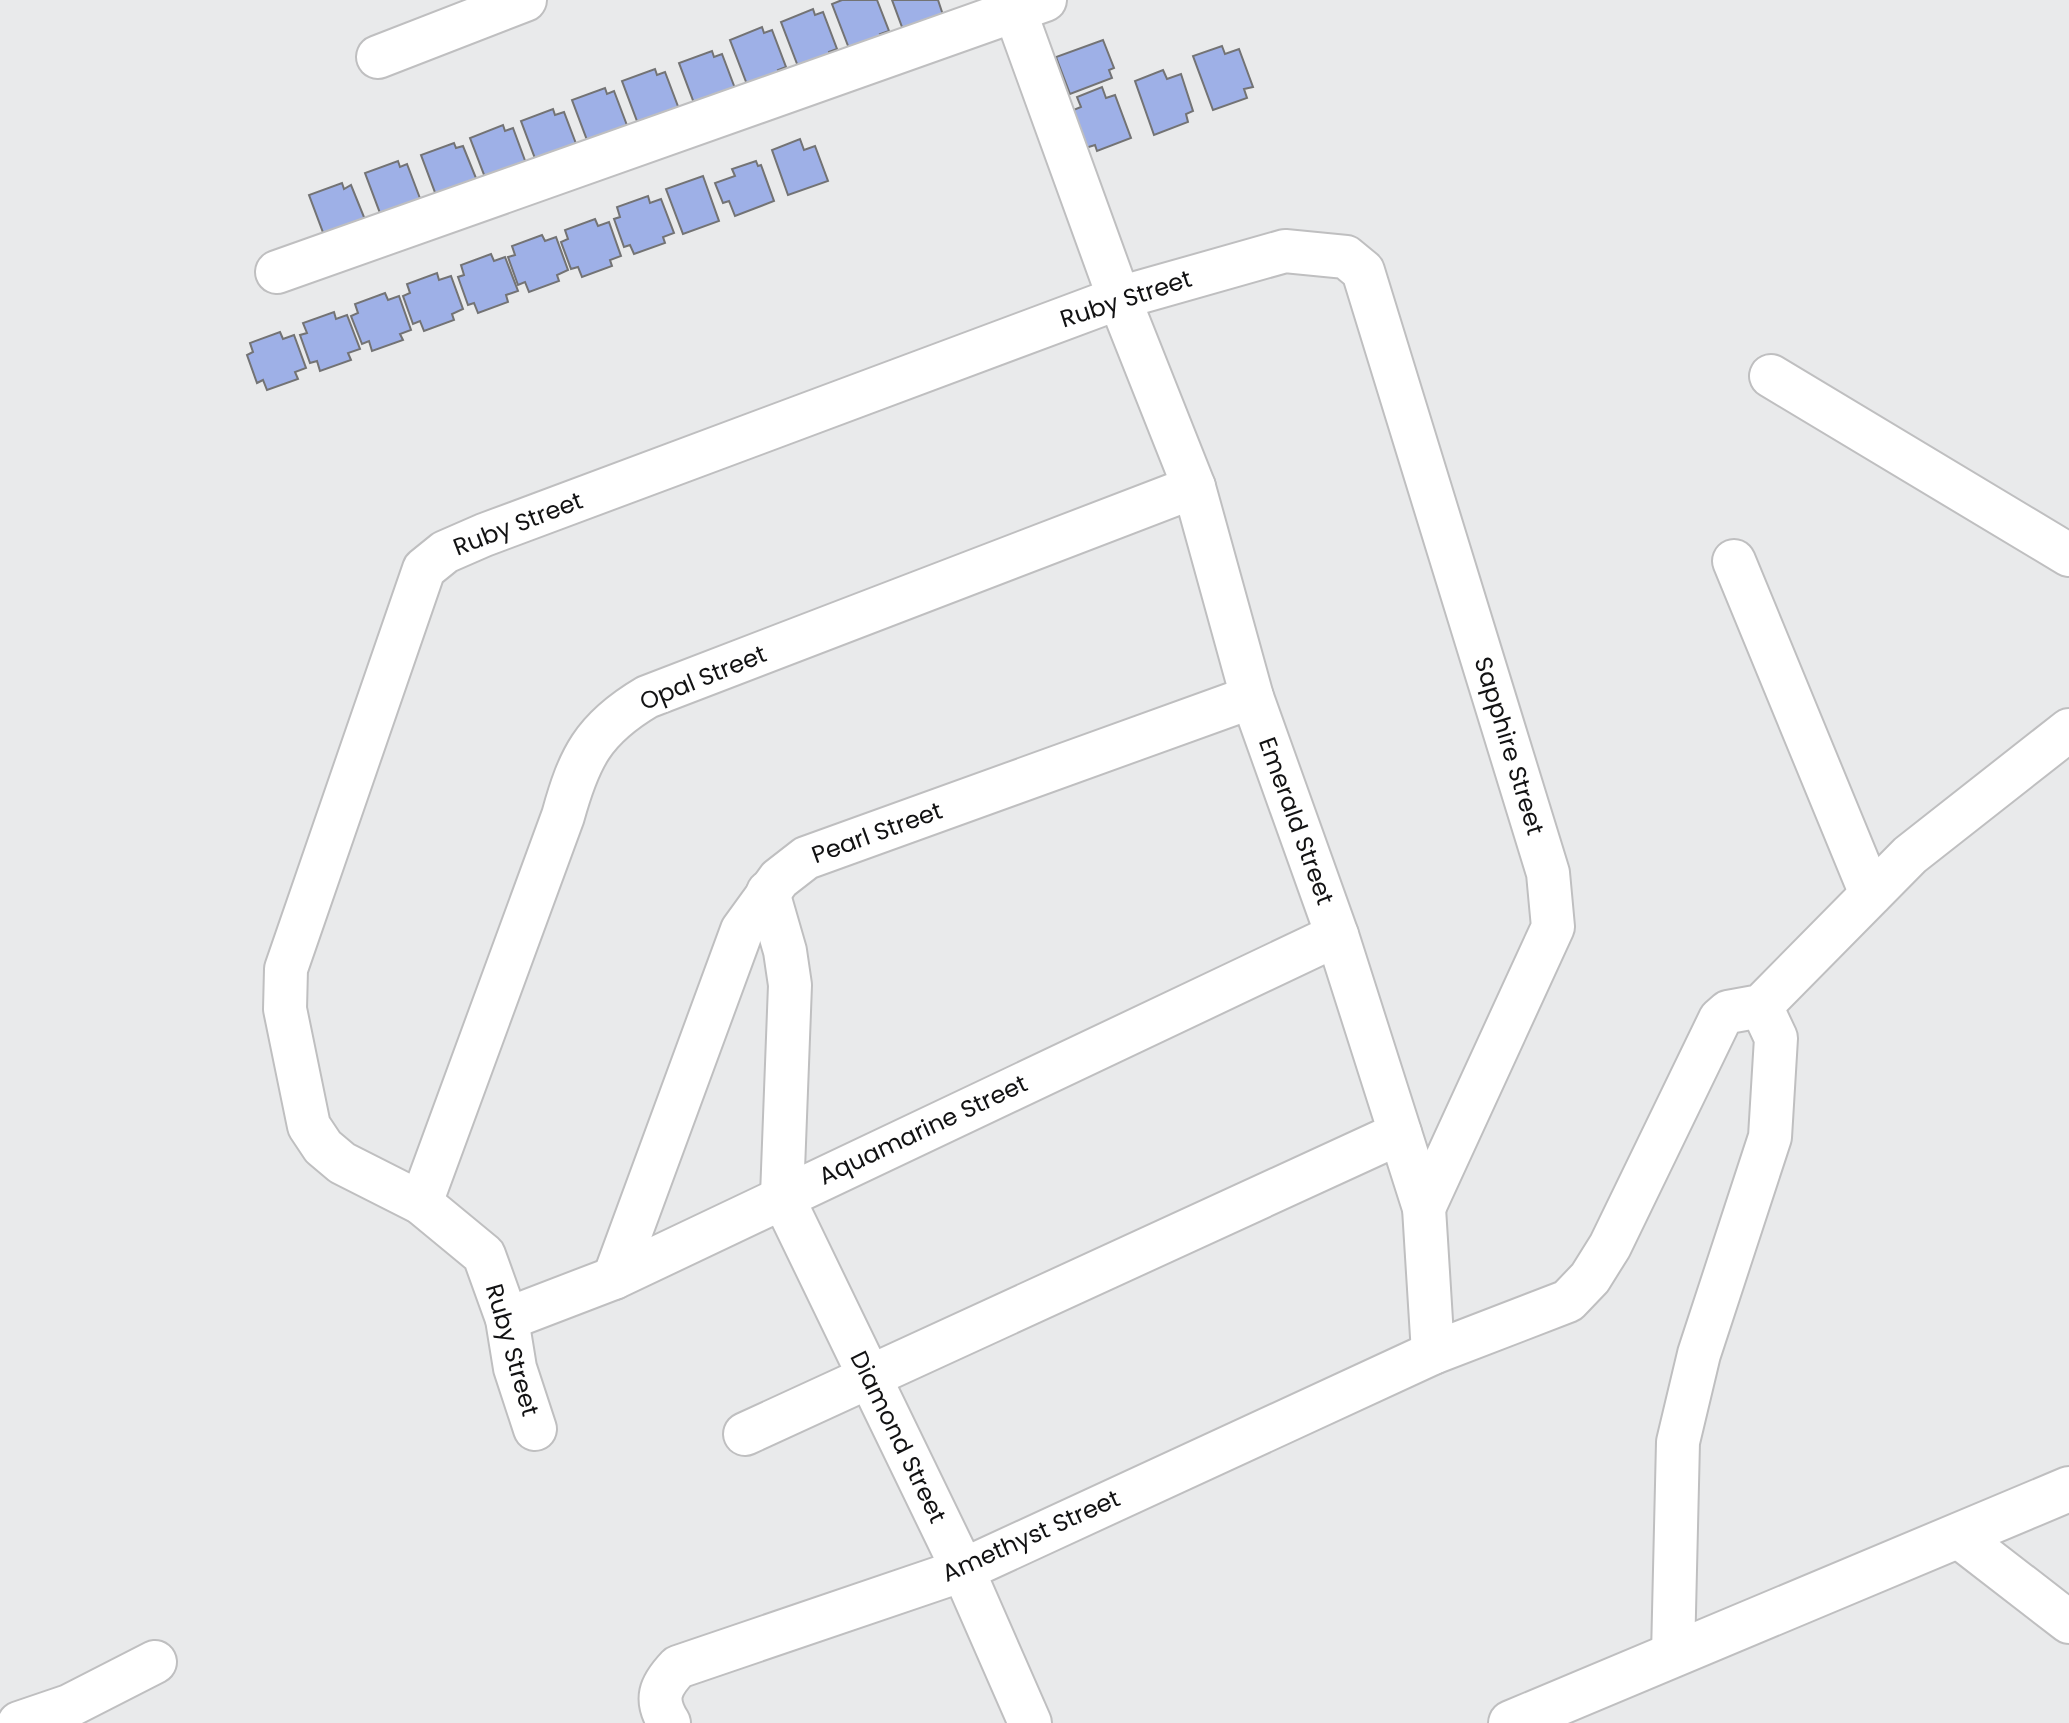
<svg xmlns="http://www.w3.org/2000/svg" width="2069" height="1723" viewBox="0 0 2069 1723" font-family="Poppins,sans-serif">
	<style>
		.building { fill: #9eb0e7; stroke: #737374; stroke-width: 2 }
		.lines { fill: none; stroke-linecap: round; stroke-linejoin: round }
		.minor-casing { stroke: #bfbfc0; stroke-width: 46 }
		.secondary-casing { stroke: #bfbfc0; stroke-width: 48 }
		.minor { stroke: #fff; stroke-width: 42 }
		.secondary { stroke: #fff; stroke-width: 44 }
		.labels { text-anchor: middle; stroke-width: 7; stroke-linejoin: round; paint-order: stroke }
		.street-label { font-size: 24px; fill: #121213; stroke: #fff }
	</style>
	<rect width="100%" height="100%" fill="#e9eaeb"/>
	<g class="building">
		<path d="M842 0H877L889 31 880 34 882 39 850 51 832 4Z"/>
		<path d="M892 0H938L943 15 905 35Z"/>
		<path d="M813 9 815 15 823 12 837 49 829 52 830 57 799 69 781 22Z"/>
		<path d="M762 27 764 33 772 30 786 67 778 70 780 75 748 87 730 40Z"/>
		<path d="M1103 40 1114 68 1109 70 1112 78 1070 94 1056 57Z"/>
		<path d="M1222 46 1225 54 1239 49 1253 87 1244 89 1247 98 1213 110 1193 56Z"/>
		<path d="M712 51 714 57 722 54 736 91 697 111 679 63Z"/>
		<path d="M655 69 657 75 665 72 679 109 640 129 622 81Z"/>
		<path d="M1163 70 1167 79 1181 74 1193 111 1186 114 1188 122 1154 135 1135 81Z"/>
		<path d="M1102 87 1106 98 1115 95 1131 138 1097 151 1095 145 1079 150 1066 113 1081 107 1077 97Z"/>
		<path d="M605 88 607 94 614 91 628 128 590 148 572 100Z"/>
		<path d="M553 109 555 115 564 112 578 149 539 169 521 121Z"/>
		<path d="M503 125 505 131 513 128 527 166 488 185 470 138Z"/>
		<path d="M800 139 804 150 815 146 828 181 788 195 772 150Z"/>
		<path d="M454 143 456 148 463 146 478 183 439 203 421 155Z"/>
		<path d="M398 161 400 167 407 164 421 201 383 221 365 173Z"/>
		<path d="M756 161 758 166 761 165 774 201 735 216 729 201 723 203 715 183 735 176 732 169Z"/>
		<path d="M703 176 719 221 683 234 666 189Z"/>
		<path d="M342 183 344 189 351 185 366 222 327 243 309 195Z"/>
		<path d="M648 196 650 203 661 199 674 233 663 237 665 243 634 254 630 245 624 247 614 219 620 217 617 207Z"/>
		<path d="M595 219 598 226 609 222 621 256 610 260 612 266 582 277 578 267 571 269 561 242 568 239 565 230Z"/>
		<path d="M542 235 545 241 556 237 568 270 557 275 559 281 529 292 525 282 518 285 508 257 515 255 512 246Z"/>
		<path d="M491 254 494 261 505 257 518 291 506 295 508 302 478 313 474 303 468 305 458 277 464 275 461 265Z"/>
		<path d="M437 273 439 280 451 276 463 309 452 314 454 320 424 331 420 321 413 324 403 296 410 293 407 284Z"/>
		<path d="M385 293 388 300 399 296 411 330 400 334 403 340 372 351 369 341 362 344 351 316 358 313 355 304Z"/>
		<path d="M334 312 336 319 347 315 360 349 348 353 351 360 320 371 317 361 310 363 300 335 307 333 303 323Z"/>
		<path d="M280 332 283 339 294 335 306 368 295 372 298 379 267 390 263 380 257 383 247 355 253 352 250 343Z"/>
	</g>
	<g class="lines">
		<g class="minor-casing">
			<g id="minor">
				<path d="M1011 0 1119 298 1194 487 1252 697 1337 935 1424 1208 1433 1353"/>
				<path d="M378 57 525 0"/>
				<path d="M277 272 1045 0"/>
				<path d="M1771 376 2069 555"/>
				<path d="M1734 561 1871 894"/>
				<path d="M768 892 785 951 790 985 782 1196 963 1570 1030 1723"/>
				<path d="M421 1203 563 816C579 758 593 729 647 697L1194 487"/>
				<path d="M614 1278 742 930 779 879 806 858 1252 697"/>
				<path d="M507 1319 614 1278 1337 935"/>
				<path d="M535 1429 515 1368 507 1319 484 1255 421 1203 342 1163 323 1147 309 1126 285 1009 286 969 424 569 445 552 484 535 1119 298 1285 251 1346 257 1363 271 1548 873 1553 927 1424 1208"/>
				<path d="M745 1434 1400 1133"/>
				<path d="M1959 1537 2069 1622"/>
				<path d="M1673 1655 1678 1442 1699 1354 1770 1137 1776 1038 1761 1006"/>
				<path d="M19 1723 69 1706 155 1662"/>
				<path d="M669 1723C654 1699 660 1686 678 1667L963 1570 1433 1353 1568 1301 1590 1278 1610 1246 1720 1019 1728 1012 1761 1006 1910 855 2069 730"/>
			</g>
		</g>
		<g class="secondary-casing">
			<path id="secondary" d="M1511 1723 2069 1489"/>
		</g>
		<use href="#minor" class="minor"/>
		<use href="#secondary" class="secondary"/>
	</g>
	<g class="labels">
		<g class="street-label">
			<text transform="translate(1126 299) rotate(-18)" y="8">Ruby Street</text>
			<text transform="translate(518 524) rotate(-21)" y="8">Ruby Street</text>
			<text transform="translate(703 678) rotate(-22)" y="8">Opal Street</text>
			<text transform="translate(1509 746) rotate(73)" y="8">Sapphire Street</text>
			<text transform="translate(1296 821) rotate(70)" y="8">Emerald Street</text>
			<text transform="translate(877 833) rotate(-20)" y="8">Pearl Street</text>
			<text transform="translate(923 1130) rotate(-25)" y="8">Aquamarine Street</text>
			<text transform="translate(512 1350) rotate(74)" y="8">Ruby Street</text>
			<text transform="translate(898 1437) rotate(64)" y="8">Diamond Street</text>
			<text transform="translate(1031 1536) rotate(-24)" y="8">Amethyst Street</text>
		</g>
	</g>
</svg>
